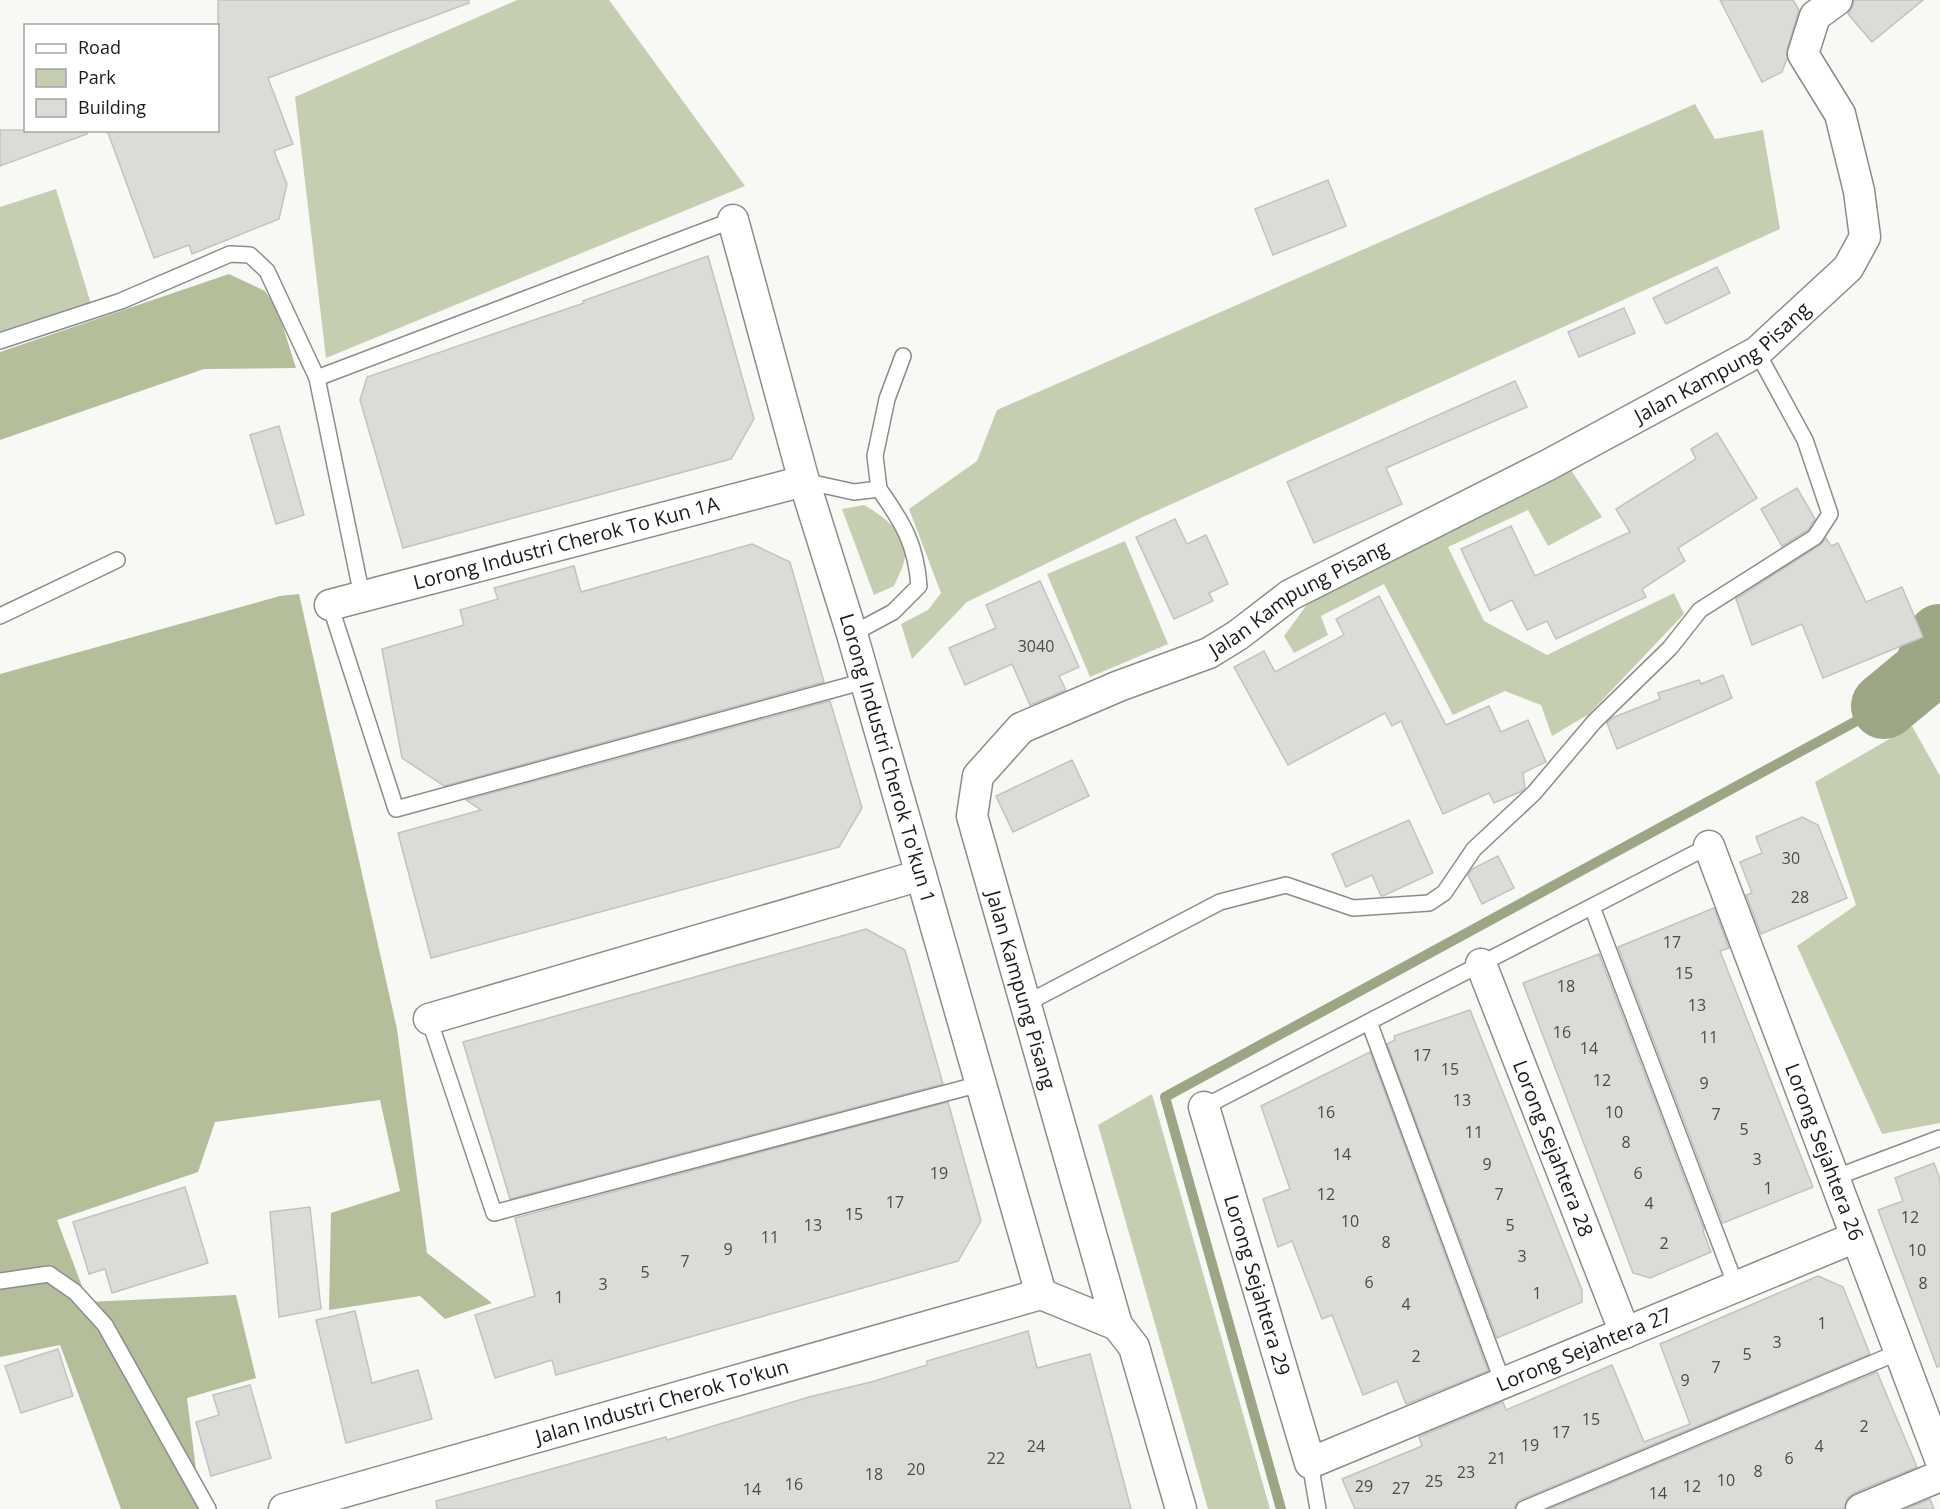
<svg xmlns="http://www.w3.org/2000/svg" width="1940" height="1509" viewBox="0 0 1940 1509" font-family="'Open Sans',sans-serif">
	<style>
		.green { fill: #c6ceb2 }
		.forest { fill: #b4be9b }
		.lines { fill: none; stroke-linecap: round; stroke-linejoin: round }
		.stream { stroke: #9ca684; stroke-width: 10 }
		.river { stroke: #9ca684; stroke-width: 66 }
		.building { fill: #dadcd8; stroke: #c2c3bf; stroke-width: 1.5 }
		.lane-casing { stroke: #8c8d8a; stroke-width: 18 }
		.street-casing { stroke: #8c8d8a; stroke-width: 33 }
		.lane { stroke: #fff; stroke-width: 15 }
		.street { stroke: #fff; stroke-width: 30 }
		.labels { text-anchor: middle; stroke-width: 4.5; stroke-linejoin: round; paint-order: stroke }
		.number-label { font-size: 16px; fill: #4b4b4a }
		.street-label { font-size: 20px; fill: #1b1b1a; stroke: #fff }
	</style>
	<rect width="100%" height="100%" fill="#f8f9f5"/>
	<g class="green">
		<path d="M517 0H609L745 186 326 358 295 97Z"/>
		<path d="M1695 104 1715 139 1763 130 1780 229 1143 517 967 602 912 659 901 624 928 610 941 593 909 509 977 461 997 410Z"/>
		<path d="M56 189 91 304 0 333V207Z"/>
		<path d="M1571 470 1602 517 1548 546 1528 510 1448 547 1484 621 1547 655 1674 593 1684 614 1589 714 1552 736 1541 705 1505 691 1453 715 1384 584 1321 616 1328 635 1294 653 1284 636 1311 599Z"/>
		<path d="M864 505C881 515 901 528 905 550 907 561 898 577 894 586L874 595 842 509Z"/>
		<path d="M1125 541 1168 644 1090 677 1047 574Z"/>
		<path d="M1912 726 1940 776V1123L1882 1134 1797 946 1856 905 1815 782Z"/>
		<path d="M1152 1094 1270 1509H1208L1098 1125Z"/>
	</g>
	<g class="forest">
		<path d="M229 274 265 291 278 311 296 368 204 369 0 440V352Z"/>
		<path d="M299 594 397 1029 427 1253 492 1303 445 1319 420 1296 329 1310 331 1213 400 1191 380 1100 215 1122 198 1172 57 1220 88 1302 236 1295 256 1378 187 1398 201 1509H121L60 1345 0 1357V674L280 596Z"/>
	</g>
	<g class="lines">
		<path class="stream" d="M1281 1509 1165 1097 1884 706"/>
		<path class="river" d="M1884 706 1925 672 1940 637"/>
	</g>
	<g class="building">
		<path d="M218 0H469V3L268 78 293 144 274 151 287 184 279 219 192 254 189 245 154 258 107 130H218Z"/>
		<path d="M1720 0H1793L1799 10 1787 49V58L1782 72 1762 82Z"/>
		<path d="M1854 0H1923L1872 42 1848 14 1852 8Z"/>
		<path d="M0 130H87V134L0 166Z"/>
		<path d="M1328 180 1346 226 1273 255 1255 209Z"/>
		<path d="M708 256 754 419 731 459 403 548 360 400 367 377 584 303 583 301Z"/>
		<path d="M1717 267 1730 293 1666 324 1653 298Z"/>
		<path d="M1624 308 1635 333 1579 357 1568 332Z"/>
		<path d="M1515 381 1527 407 1386 468 1402 504 1314 543 1287 482Z"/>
		<path d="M279 426 304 515 276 524 250 435Z"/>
		<path d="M1717 433 1757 498 1678 548 1685 561 1642 589 1646 597 1556 639 1547 621 1527 630 1512 600 1490 611 1461 549 1511 526 1535 576 1630 532 1616 509 1696 459 1691 449Z"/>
		<path d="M1797 488 1815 519 1808 530 1782 546 1761 509Z"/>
		<path d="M1175 519 1187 544 1206 535 1228 584 1209 593 1213 601 1174 619 1136 537Z"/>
		<path d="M1826 538 1831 546 1838 543 1866 602 1902 587 1923 637 1823 678 1802 624 1752 645 1736 599 1820 545Z"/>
		<path d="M752 544 790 562 824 682 444 786 402 758 382 649 464 625 460 610 498 599 494 588 574 566 581 592Z"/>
		<path d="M1040 581 1079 667 1059 676 1066 690 1030 705 1012 664 965 685 949 648 996 628 986 605Z"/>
		<path d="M1379 596 1446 725 1489 706 1501 732 1528 720 1546 762 1523 773 1525 788 1522 791 1494 803 1489 793 1443 814 1401 721 1392 726 1385 713 1288 765 1234 667 1264 651 1275 672 1344 635 1336 619Z"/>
		<path d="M1723 675 1732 698 1617 749 1607 723 1612 718 1660 699 1658 693 1699 680 1701 684Z"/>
		<path d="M830 701 862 808 839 847 431 958 398 833 481 810 466 800Z"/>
		<path d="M1072 760 1089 796 1013 832 996 796Z"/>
		<path d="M1802 817 1818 825 1847 898 1761 934 1746 895 1752 893 1740 862 1762 853 1756 837Z"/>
		<path d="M1409 820 1433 873 1383 896H1381L1372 875 1346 887 1332 854Z"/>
		<path d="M1498 856 1514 888 1482 904 1468 875 1472 869Z"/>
		<path d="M1714 908 1729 948 1720 951 1813 1187 1723 1223 1618 947Z"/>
		<path d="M866 929 905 950 943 1084 510 1199 463 1042Z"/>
		<path d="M1599 954 1704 1230 1703 1231 1711 1252 1650 1278 1633 1273 1523 983Z"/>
		<path d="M1470 1010 1582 1290V1302L1497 1338 1387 1044 1395 1040 1394 1036Z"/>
		<path d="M1370 1052 1488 1371 1406 1404 1397 1381 1363 1395 1332 1315 1322 1319 1292 1241 1278 1247 1263 1199 1290 1189 1261 1106Z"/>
		<path d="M948 1102 981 1221 958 1261 556 1375 552 1360 495 1378 475 1315 535 1296 515 1218Z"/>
		<path d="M1934 1163 1940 1179V1366L1937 1367 1878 1210 1903 1201 1895 1178Z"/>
		<path d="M185 1187 208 1263 112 1293 105 1269 89 1274 73 1222Z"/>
		<path d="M310 1207 321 1309 279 1317 270 1212Z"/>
		<path d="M1818 1276 1843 1287 1870 1354 1520 1500 1516 1504 1514 1509H1355L1342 1479 1422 1446 1419 1437 1503 1402 1506 1410 1612 1365 1644 1442 1690 1424 1660 1344Z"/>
		<path d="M355 1311 372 1383 418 1370 432 1419 346 1443 316 1320Z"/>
		<path d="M1028 1331 1037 1368 1090 1354 1131 1509H437L436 1501 666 1437 667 1440 809 1397 871 1382 927 1365V1361Z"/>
		<path d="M58 1349 73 1396 21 1413 5 1366Z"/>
		<path d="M1877 1372 1917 1467 1854 1493 1847 1499 1844 1509H1549Z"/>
		<path d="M250 1385 271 1458 211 1476 196 1422 219 1415 213 1395Z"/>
		<path d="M1930 1499 1934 1509H1906Z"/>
	</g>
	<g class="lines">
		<g class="lane-casing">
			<g id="lane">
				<path d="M0 341 121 301 230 254 250 255 267 271 317 378 362 596"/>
				<path d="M317 378 733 220"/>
				<path d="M804 481 854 492 879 489 875 456 887 399 903 356"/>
				<path d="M330 605 396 809 865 681"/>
				<path d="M0 616 117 560"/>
				<path d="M852 634 893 612 919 586C916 544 903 523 879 489"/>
				<path d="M1592 907 1736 1286"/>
				<path d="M1025 1004 1220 902 1286 885 1353 908 1429 903 1444 893 1474 849 1534 793 1594 722 1670 648 1700 610 1815 537 1830 514 1805 440 1757 352"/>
				<path d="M429 1019 494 1213 980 1084"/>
				<path d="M1369 1022 1503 1383"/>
				<path d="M1204 1107 1709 846"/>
				<path d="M1834 1178 1940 1138"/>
				<path d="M0 1281 49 1274 75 1292 105 1325 208 1509"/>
				<path d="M1310 1463 1318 1509"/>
				<path d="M1524 1509 1899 1352"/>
			</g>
		</g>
		<g class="street-casing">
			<g id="street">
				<path id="s1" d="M733 220 804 481 852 634 1041 1294"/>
				<path id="s2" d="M330 605 804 481"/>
				<path id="s3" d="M1709 846 1940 1459"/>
				<path id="s4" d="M1481 964 1625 1333"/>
				<path d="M429 1019 921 875"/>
				<path id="s5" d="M1204 1107 1310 1463 1856 1237"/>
				<path d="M1041 1294 1117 1325 1134 1347 1181 1509"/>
				<path id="s6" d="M1117 1325 972 816 978 776 1021 728 1119 686 1209 653 1238 635 1290 595 1548 465 1757 352 1848 268 1865 237 1859 191 1840 114 1803 54 1815 16 1837 0"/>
				<path id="s7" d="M284 1509 1041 1294"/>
				<path d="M1861 1509 1940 1476"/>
			</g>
		</g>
		<use href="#lane" class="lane"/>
		<use href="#street" class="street"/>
	</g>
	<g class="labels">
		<g class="number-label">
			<text x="1036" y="652">3040</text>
			<text x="1791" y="864">30</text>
			<text x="1800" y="903">28</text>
			<text x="1672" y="948">17</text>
			<text x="1684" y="979">15</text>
			<text x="1566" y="992">18</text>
			<text x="1697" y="1011">13</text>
			<text x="1562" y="1038">16</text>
			<text x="1709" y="1043">11</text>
			<text x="1589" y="1054">14</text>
			<text x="1422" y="1061">17</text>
			<text x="1450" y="1075">15</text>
			<text x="1602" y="1086">12</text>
			<text x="1704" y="1089">9</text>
			<text x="1462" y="1106">13</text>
			<text x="1326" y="1118">16</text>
			<text x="1614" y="1118">10</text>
			<text x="1716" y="1120">7</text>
			<text x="1744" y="1135">5</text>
			<text x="1474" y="1138">11</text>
			<text x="1626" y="1148">8</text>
			<text x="1342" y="1160">14</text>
			<text x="1757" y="1165">3</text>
			<text x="1487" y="1170">9</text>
			<text x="939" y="1179">19</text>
			<text x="1638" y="1179">6</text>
			<text x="1768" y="1194">1</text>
			<text x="1326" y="1200">12</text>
			<text x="1499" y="1200">7</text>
			<text x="895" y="1208">17</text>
			<text x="1649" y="1209">4</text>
			<text x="854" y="1220">15</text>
			<text x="1910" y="1223">12</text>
			<text x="1350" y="1227">10</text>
			<text x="813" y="1231">13</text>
			<text x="1510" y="1231">5</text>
			<text x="770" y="1243">11</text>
			<text x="1386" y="1248">8</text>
			<text x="1664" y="1249">2</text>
			<text x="728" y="1255">9</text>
			<text x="1917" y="1256">10</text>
			<text x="1522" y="1262">3</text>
			<text x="685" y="1267">7</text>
			<text x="645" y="1278">5</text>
			<text x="1369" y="1288">6</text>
			<text x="1923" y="1289">8</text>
			<text x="603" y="1290">3</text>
			<text x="1537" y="1299">1</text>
			<text x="559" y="1303">1</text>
			<text x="1406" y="1310">4</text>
			<text x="1822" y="1329">1</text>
			<text x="1777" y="1348">3</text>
			<text x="1747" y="1360">5</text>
			<text x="1416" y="1362">2</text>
			<text x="1716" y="1373">7</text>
			<text x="1685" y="1386">9</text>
			<text x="1591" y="1425">15</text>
			<text x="1864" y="1432">2</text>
			<text x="1561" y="1438">17</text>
			<text x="1530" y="1451">19</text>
			<text x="1036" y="1452">24</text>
			<text x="1819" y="1452">4</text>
			<text x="996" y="1464">22</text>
			<text x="1497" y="1464">21</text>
			<text x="1789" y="1464">6</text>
			<text x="916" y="1475">20</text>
			<text x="1758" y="1477">8</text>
			<text x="1466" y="1478">23</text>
			<text x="874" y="1480">18</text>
			<text x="1726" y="1486">10</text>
			<text x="1434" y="1487">25</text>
			<text x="794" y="1490">16</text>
			<text x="1364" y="1492">29</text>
			<text x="1692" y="1492">12</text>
			<text x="1401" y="1494">27</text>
			<text x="752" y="1495">14</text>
			<text x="1658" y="1499">14</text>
		</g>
		<g class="street-label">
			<text dy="7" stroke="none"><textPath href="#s6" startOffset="1428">Jalan Kampung Pisang</textPath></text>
			<text dy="7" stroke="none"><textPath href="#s2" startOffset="244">Lorong Industri Cherok To Kun 1A</textPath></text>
			<text dy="7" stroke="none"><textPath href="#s6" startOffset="942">Jalan Kampung Pisang</textPath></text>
			<text dy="7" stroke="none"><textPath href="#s1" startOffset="560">Lorong Industri Cherok To'kun 1</textPath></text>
			<text transform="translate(1021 990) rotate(74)" y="7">Jalan Kampung Pisang</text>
			<text dy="7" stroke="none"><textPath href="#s4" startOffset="198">Lorong Sejahtera 28</textPath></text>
			<text dy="7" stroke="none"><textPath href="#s3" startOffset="327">Lorong Sejahtera 26</textPath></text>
			<text dy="7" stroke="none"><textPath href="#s5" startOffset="186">Lorong Sejahtera 29</textPath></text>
			<text dy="7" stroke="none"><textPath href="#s5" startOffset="668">Lorong Sejahtera 27</textPath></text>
			<text dy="7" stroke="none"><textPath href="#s7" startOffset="393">Jalan Industri Cherok To'kun</textPath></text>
		</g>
	</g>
	<rect x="24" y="24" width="195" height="108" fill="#ffffff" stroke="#a4a4a3" stroke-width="1.5"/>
	<rect x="36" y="44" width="30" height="9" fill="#ffffff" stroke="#a4a4a3" stroke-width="1.5"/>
	<text x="78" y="54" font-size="18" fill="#1b1b1a">Road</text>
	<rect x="36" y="69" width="30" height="18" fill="#c6ceb2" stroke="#a4a4a3" stroke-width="1.5"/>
	<text x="78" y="84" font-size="18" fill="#1b1b1a">Park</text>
	<rect x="36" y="99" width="30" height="18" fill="#dadcd8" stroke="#a4a4a3" stroke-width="1.5"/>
	<text x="78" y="114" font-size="18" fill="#1b1b1a">Building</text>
</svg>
